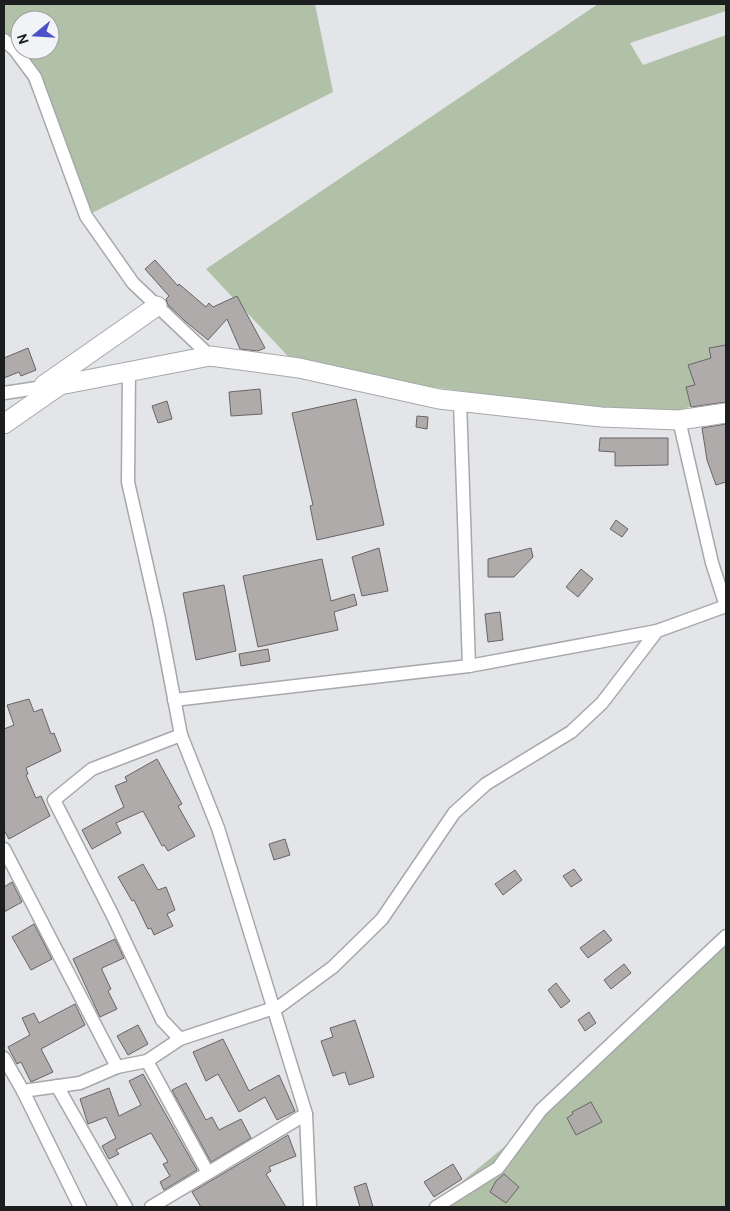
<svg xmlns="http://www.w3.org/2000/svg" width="730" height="1211" viewBox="0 0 730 1211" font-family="Cabin,sans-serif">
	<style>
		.green { fill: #b0c1a8; fill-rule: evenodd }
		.building { fill: #afabaa; stroke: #686464 }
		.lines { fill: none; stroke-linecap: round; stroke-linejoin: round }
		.street-casing { stroke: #a6a8ab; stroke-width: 15 }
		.secondary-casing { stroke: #a6a8ab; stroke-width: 21 }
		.street { stroke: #fff; stroke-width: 12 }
		.secondary { stroke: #fff; stroke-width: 19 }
	</style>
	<rect width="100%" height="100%" fill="#e4e5e9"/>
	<g class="green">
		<path d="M4 4H315L333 92 86 216 15 50 4 40ZM20 20H50V50H20Z"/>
		<path d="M598 4H726V11L630 43 643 65 726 35V393L657 419 299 368 206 269Z"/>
		<path d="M726 938V1207H431L525 1130Z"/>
	</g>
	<g class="building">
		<path d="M155 260 178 286 179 284 206 307 209 303 213 307 237 296 265 348 258 351 240 349 227 319 208 340 185 321 168 305 166 299 169 296 145 269Z"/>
		<path d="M726 345V402L691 407 686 387 695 385 688 365 711 358 709 348Z"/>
		<path d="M28 348 36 370 21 376 19 372 4 378V358Z"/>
		<path d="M260 389 262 414 231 416 229 392Z"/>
		<path d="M356 399 384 525 317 540 310 506 313 505 292 413Z"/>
		<path d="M167 401 172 419 158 423 152 406Z"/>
		<path d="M417 416 428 417 427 429 416 427Z"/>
		<path d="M726 424V482L716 485 707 460 702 428Z"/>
		<path d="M600 438H668V465L615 466V452L599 451Z"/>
		<path d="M616 520 628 529 622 537 610 529Z"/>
		<path d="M379 548 388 591 362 596 352 557Z"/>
		<path d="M531 548 533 557 514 577H488V559Z"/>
		<path d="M322 559 331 601 354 594 357 605 334 612 338 630 258 647 243 576Z"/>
		<path d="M581 569 593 579 578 597 566 587Z"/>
		<path d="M224 585 236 651 196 660 183 593Z"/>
		<path d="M500 612 503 640 488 642 485 614Z"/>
		<path d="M268 649 270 661 241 666 239 654Z"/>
		<path d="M29 699 34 712 42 709 51 734 54 733 61 751 26 768 28 774 26 775 36 798 41 796 50 816 9 839 4 830V729L14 725 7 705Z"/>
		<path d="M157 759 182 804 178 806 195 836 168 851 164 845 162 846 143 811 116 823 121 833 92 849 82 830 124 807 115 786 127 781 125 777Z"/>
		<path d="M285 839 290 855 274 860 269 844Z"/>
		<path d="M143 864 158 890 166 887 175 910 167 914 173 926 154 935 151 928 148 929 134 900 132 901 118 877Z"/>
		<path d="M574 869 582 880 571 887 563 876Z"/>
		<path d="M515 870 522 880 503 895 495 884Z"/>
		<path d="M12 882 22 902 4 912V887Z"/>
		<path d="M34 924 52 959 31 970 12 937Z"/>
		<path d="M604 930 612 940 588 958 580 948Z"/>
		<path d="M115 939 124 958 102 968V970L111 989 108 991 117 1009 100 1017 73 959Z"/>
		<path d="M624 964 631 973 611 989 604 980Z"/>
		<path d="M556 983 570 1001 561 1008 548 990Z"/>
		<path d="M75 1004 85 1025 41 1049 53 1072 31 1082 21 1062 17 1064 8 1047 30 1035 22 1018 34 1013 39 1023Z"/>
		<path d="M589 1012 596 1023 585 1031 578 1020Z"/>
		<path d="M355 1020 374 1077 349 1085 345 1072 333 1076 321 1041 333 1037 330 1028Z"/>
		<path d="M138 1025 148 1044 128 1055 117 1036Z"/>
		<path d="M223 1039 249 1091 279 1075 295 1111 277 1120 265 1097 239 1112 218 1074 206 1081 193 1052Z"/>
		<path d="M143 1074 197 1170 164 1190 160 1182 170 1176 163 1164 168 1162 151 1133 116 1150 119 1154 109 1159 102 1146 116 1138 106 1117 88 1124 80 1099 109 1088 119 1116 141 1105 129 1081Z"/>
		<path d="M186 1083 206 1120 212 1117 219 1130 241 1119 251 1138 211 1162 172 1090Z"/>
		<path d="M591 1102 602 1122 576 1135 567 1118 573 1114 572 1112Z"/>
		<path d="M288 1135 296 1156 269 1167 271 1171 266 1174 286 1207H201L192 1192Z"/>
		<path d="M453 1164 462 1179 434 1197 424 1182Z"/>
		<path d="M504 1174 519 1187 506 1203 490 1192 496 1181Z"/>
		<path d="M366 1183 373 1207H360L354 1187Z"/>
	</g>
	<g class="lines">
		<g class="street-casing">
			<g id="street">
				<path d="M4 40 15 50 35 77 86 216 133 283 210 356"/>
				<path d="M129 371 128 482 159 619 181 735"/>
				<path d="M4 393 50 386"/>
				<path d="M460 401 469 666"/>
				<path d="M679 420 712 563 726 606"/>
				<path d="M174 700 469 666 657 631"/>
				<path d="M4 849 117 1067"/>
				<path d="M180 1039 162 1020 112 914 54 800 92 769 181 735 218 828 306 1114 310 1207"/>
				<path d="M4 1058 23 1091 80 1083 117 1067 147 1061 180 1039 280 1006 333 967 382 919 454 813 486 784 571 732 602 703 657 631 726 606"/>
				<path d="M147 1061 208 1173 306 1114"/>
				<path d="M57 1086 126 1207"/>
				<path d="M23 1091 80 1207"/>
				<path d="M151 1207 208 1173"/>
				<path d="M436 1207 498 1168 541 1110 726 936"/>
			</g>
		</g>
		<g class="secondary-casing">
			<g id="secondary">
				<path d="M44 385 157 306"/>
				<path d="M4 424 60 385 210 356 299 368 439 399 601 417 679 420 726 413"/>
			</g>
		</g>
		<use href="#street" class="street"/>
		<use href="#secondary" class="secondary"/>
	</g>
	<rect width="730" height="1211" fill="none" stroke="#1c1d1e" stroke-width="10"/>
	<g transform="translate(35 35) rotate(252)"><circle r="24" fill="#f1f3f6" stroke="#9c9da0"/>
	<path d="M0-4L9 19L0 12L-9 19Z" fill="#4c51c7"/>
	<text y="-8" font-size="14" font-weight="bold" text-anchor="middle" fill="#1c1d1e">N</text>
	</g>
</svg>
